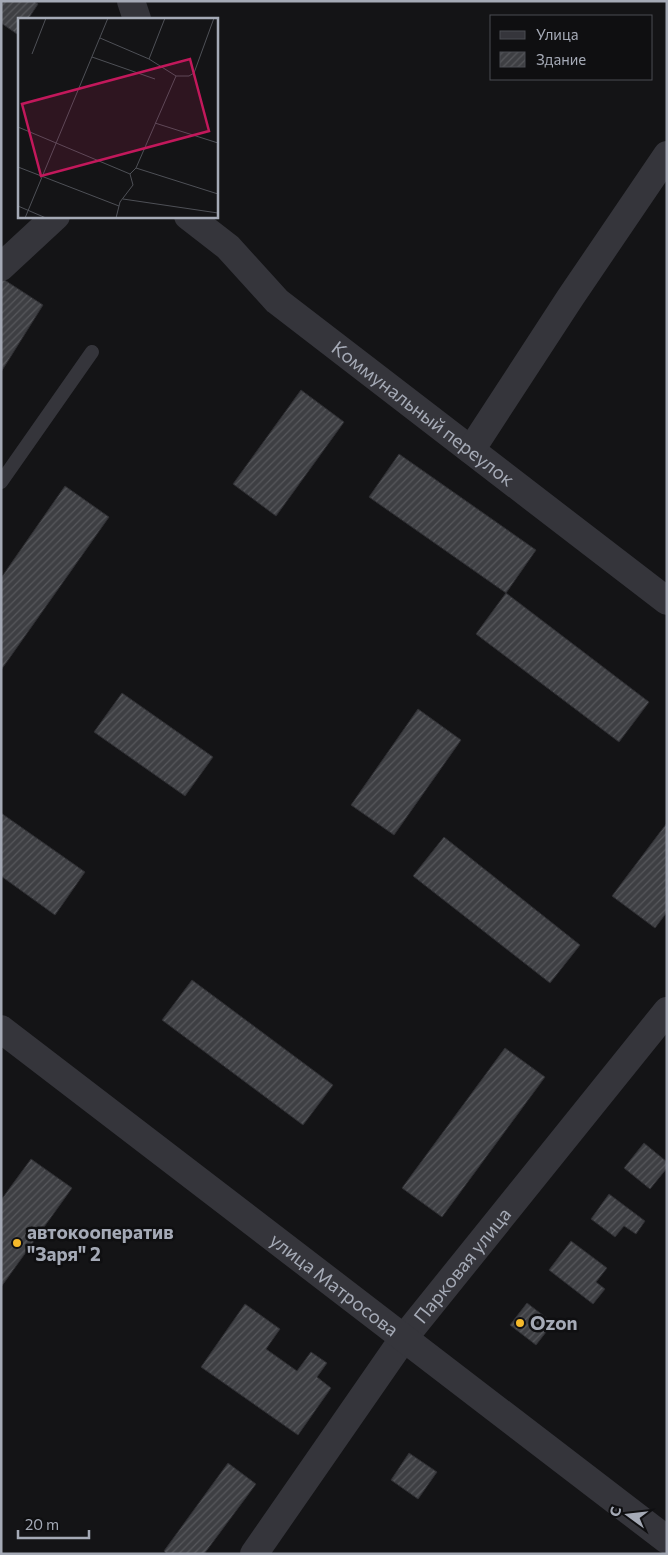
<svg xmlns="http://www.w3.org/2000/svg" width="668" height="1555" viewBox="0 0 668 1555" font-family="Commissioner,sans-serif">
	<style>
		.building { fill: url(#building-hatch); stroke: #2e2e32 }
		.lines { fill: none; stroke-linecap: round; stroke-linejoin: round }
		.service { stroke: #35353b; stroke-width: 14 }
		.minor { stroke: #35353b; stroke-width: 28 }
		.tertiary { stroke: #35353b; stroke-width: 28 }
		.poi-dot { fill: #f6ba2b; stroke: #0f0f11; stroke-width: 2 }
		.labels { text-anchor: middle; stroke-width: 5; stroke-linejoin: round; paint-order: stroke }
		.street-label { font-size: 19px; fill: #a5aab6; stroke: #0f0f11 }
		.poi-label { font-size: 19px; font-weight: bold; fill: #a5aab6; stroke: #0f0f11; text-anchor: start }
		.inset-road { fill: none; stroke: #4e5056; stroke-width: 1 }
		.view { fill: #c2185b; fill-opacity: 0.15; stroke: #c2185b; stroke-width: 2.5 }
		.inset-edge { fill: none; stroke: #a5aab6; stroke-width: 2.5 }
	</style>
	<defs>
		<pattern id="building-hatch" width="6" height="6" patternUnits="userSpaceOnUse" patternTransform="scale(1.25)"><rect width="6" height="6" fill="#3e3f43"/><path d="M-1 1l2-2M0 6l6-6M5 7l2-2" fill="none" stroke="#57585c"/></pattern>
	</defs>
	<rect width="100%" height="100%" fill="#141416"/>
	<g class="building">
		<path d="M1 1H34L38 4 28 19H19V31L17 34 1 23Z"/>
		<path d="M3 279 43 305 1 372V282Z"/>
		<path d="M301 390 344 422 276 516 233 484Z"/>
		<path d="M399 454 536 550 506 593 369 497Z"/>
		<path d="M65 486 109 517 1 670V578Z"/>
		<path d="M506 593 649 702 619 742 476 634Z"/>
		<path d="M122 693 213 757 185 796 94 732Z"/>
		<path d="M418 709 461 740 394 835 351 805Z"/>
		<path d="M1 813 85 872 55 915 1 876Z"/>
		<path d="M667 823V912L655 928 612 896Z"/>
		<path d="M444 837 580 945 550 983 413 876Z"/>
		<path d="M192 980 333 1085 303 1125 162 1020Z"/>
		<path d="M505 1048 545 1077 442 1217 402 1188Z"/>
		<path d="M644 1143 667 1162V1168L650 1189 624 1168Z"/>
		<path d="M31 1159 72 1188 1 1287V1200Z"/>
		<path d="M609 1194 645 1221 636 1234 624 1226 615 1237 591 1219Z"/>
		<path d="M571 1241 607 1268 596 1282 605 1289 593 1304 549 1270Z"/>
		<path d="M527 1303 553 1323 536 1345 510 1325Z"/>
		<path d="M245 1304 280 1329 266 1349 297 1371 311 1352 327 1363 317 1377 331 1388 298 1435 201 1367Z"/>
		<path d="M409 1453 437 1472 418 1499 391 1480Z"/>
		<path d="M228 1463 256 1484 204 1554H167L164 1551Z"/>
	</g>
	<g class="lines">
		<path class="service" d="M1 482 92 352"/>
		<g class="minor">
			<path d="M131 1 137 19"/>
			<path id="s1" d="M188 216 228 247 277 301 667 601"/>
			<path d="M1 267 56 216"/>
			<path d="M471 450 570 298 667 155"/>
			<path id="s2" d="M254 1554 403 1339 667 1011"/>
		</g>
		<path class="tertiary" id="s3" d="M1 1029 667 1540"/>
	</g>
	<g class="poi-dot">
		<circle cx="17" cy="1243" r="5"/>
		<circle cx="520" cy="1323" r="5"/>
	</g>
	<g class="labels">
		<g class="street-label">
			<text dy="7" stroke="none"><textPath href="#s1" startOffset="308">Коммунальный переулок</textPath></text>
			<text dy="7" stroke="none"><textPath href="#s2" startOffset="356">Парковая улица</textPath></text>
			<text dy="7" stroke="none"><textPath href="#s3" startOffset="420">улица Матросова</textPath></text>
		</g>
		<g class="poi-label">
			<text x="27" y="1239">автокооператив<tspan x="27" dy="22">"Заря" 2</tspan></text>
			<text x="530" y="1330">Ozon</text>
		</g>
	</g>
	<g transform="translate(18 18)">
		<rect width="200" height="200" fill="#141416"/>
		<path class="inset-road" d="M82 20 131 41 158 58M14 36 28 0M74 39 137 61M131 41 147 0M158 58H171L176 55 196 0M137 105 200 125M0 109 112 156M0 149 101 188M118 150 200 176M105 181 200 195M0 188 28 200M7 200 90 0M98 200 102 184 115 167 112 156 118 150 158 58"/>
		<path class="view" d="M172 41 191 113 23 158 4 86Z"/>
		<rect width="200" height="200" class="inset-edge"/>
	</g>
	<rect width="668" height="1555" fill="none" stroke="#a5aab6" stroke-width="5"/>
	<rect x="490" y="15" width="162" height="65" fill="#0f0f11" stroke="#4b4d53"/>
	<rect x="500" y="31" width="25" height="8" fill="#35353b" stroke="#4b4d53"/>
	<text x="536" y="40" font-size="15" fill="#a5aab6">Улица</text>
	<rect x="500" y="52" width="25" height="15" fill="url(#building-hatch)" stroke="#4b4d53"/>
	<text x="536" y="65" font-size="15" fill="#a5aab6">Здание</text>
	<g transform="translate(628 1515) rotate(285)" stroke="#0f0f11" stroke-width="4" paint-order="stroke">
	<path d="M0-4L9 19L0 12L-9 19Z" fill="#a5aab6"/>
	<text y="-8" font-size="14" font-weight="bold" text-anchor="middle" fill="#a5aab6">С</text>
	</g>
	<path d="M18 1530v8h71v-8" fill="none" stroke="#a5aab6" stroke-width="2.5"/>
	<text x="25" y="1530" font-size="15" fill="#a5aab6" stroke="#0f0f11" stroke-width="4" paint-order="stroke">20 m</text>
</svg>
